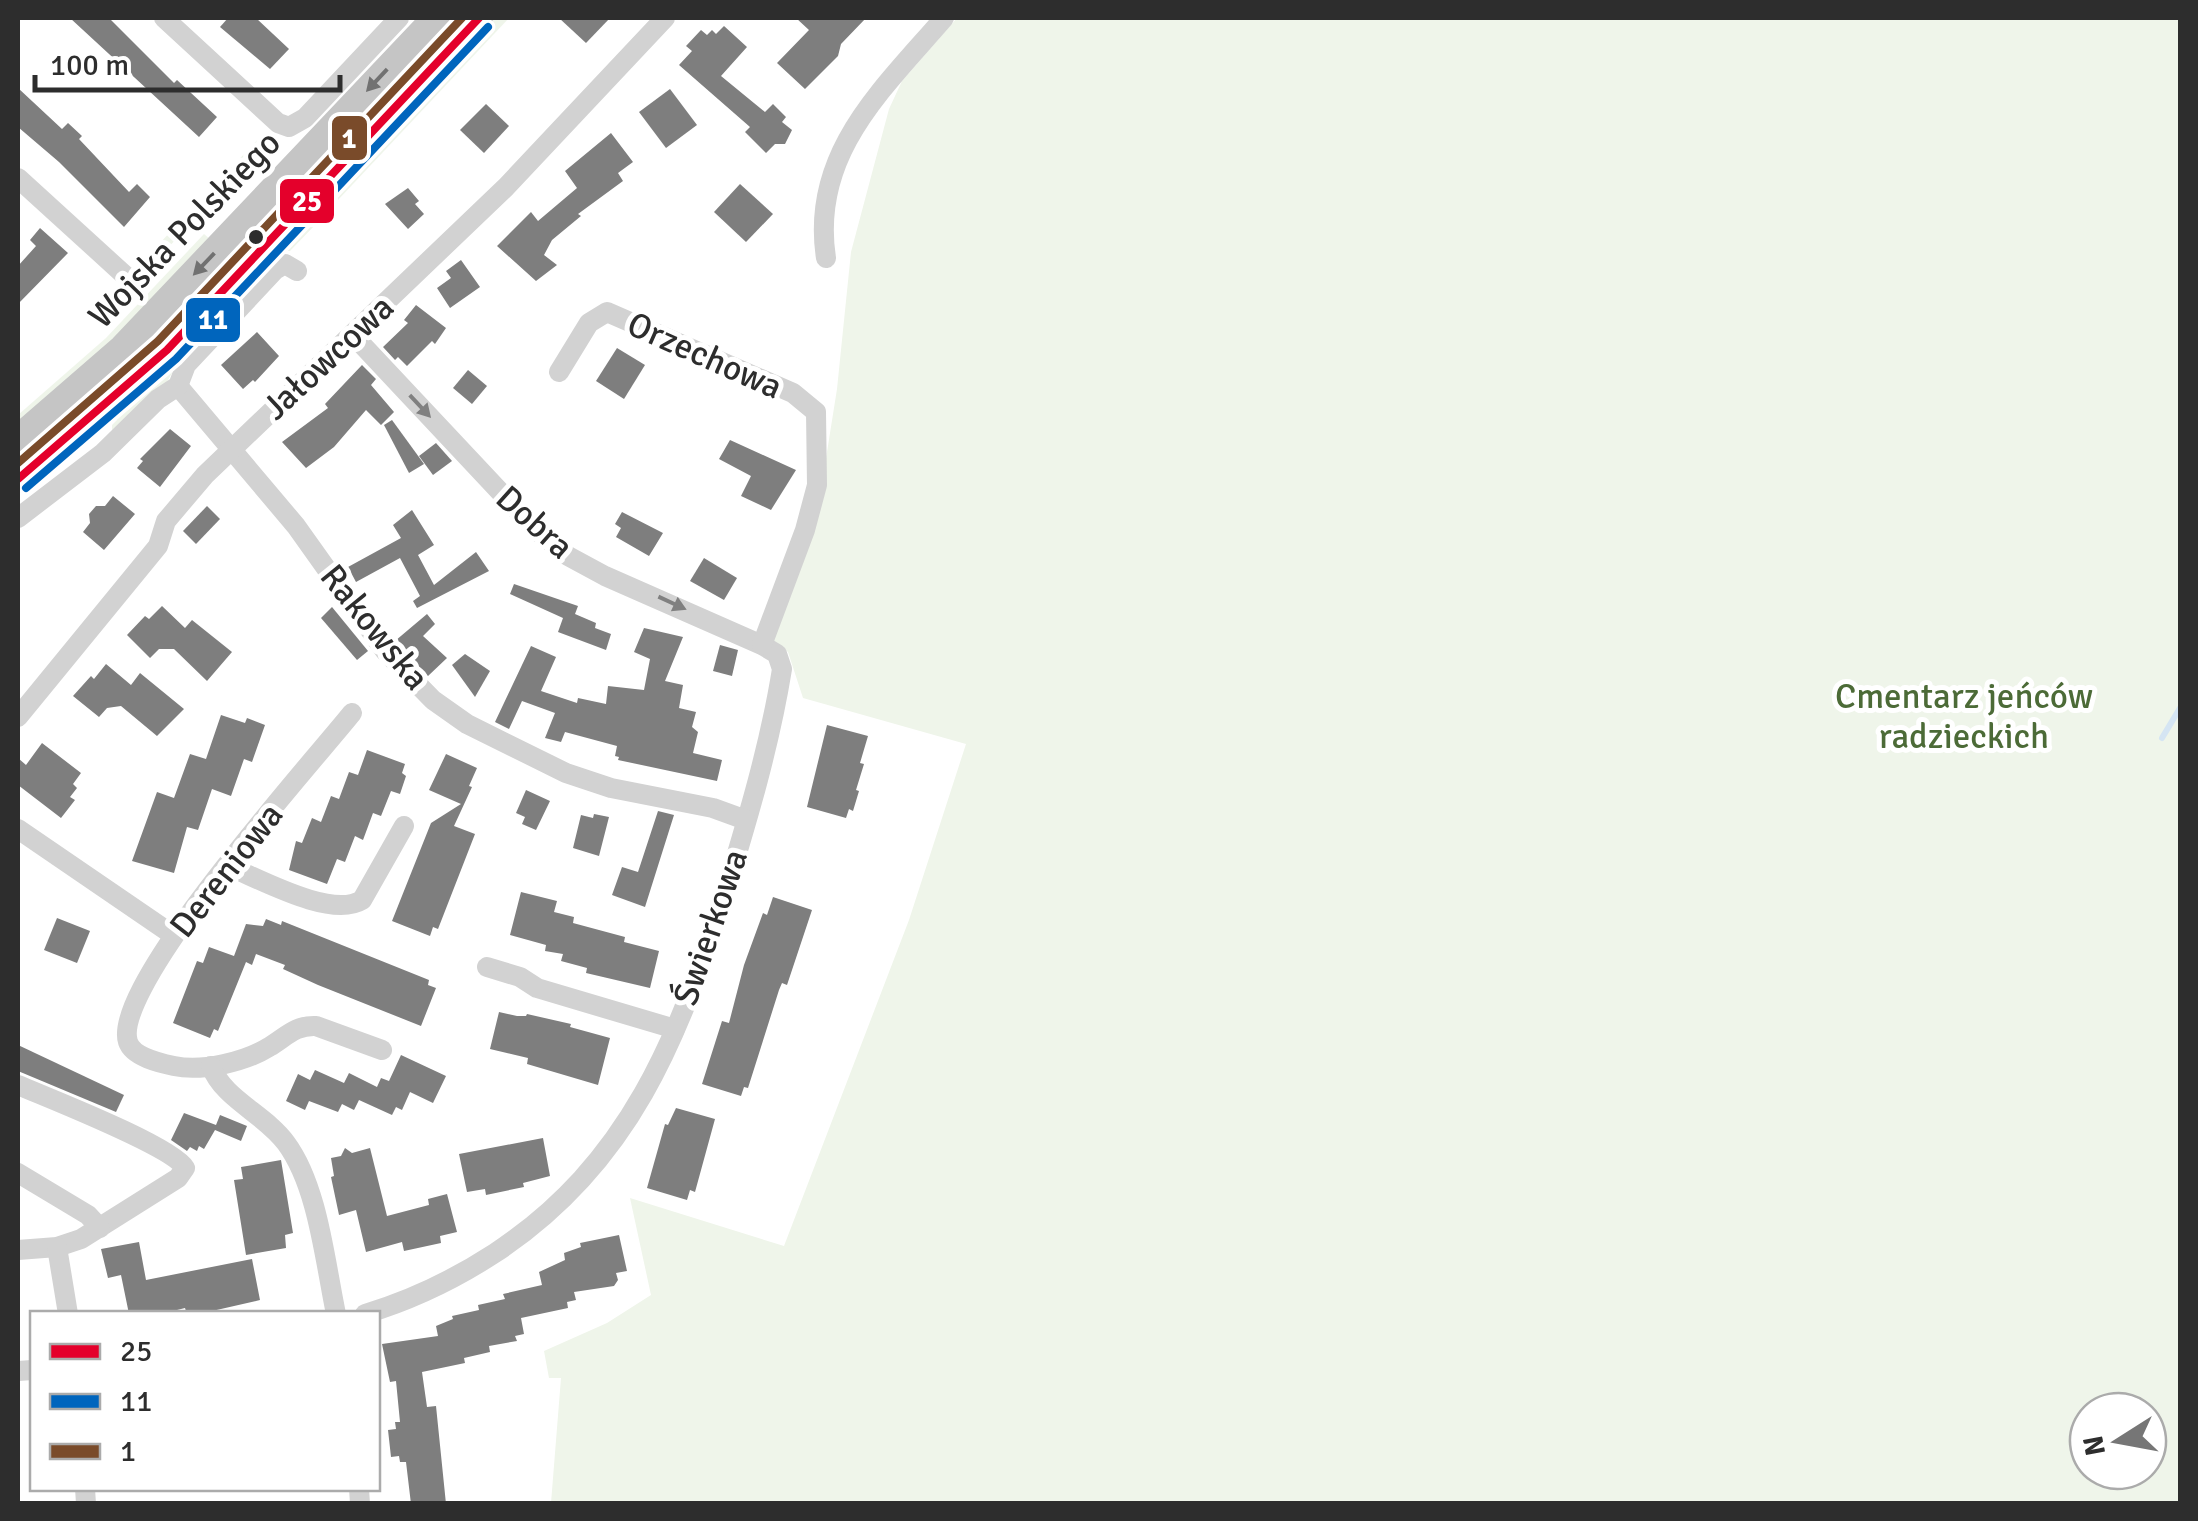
<svg xmlns="http://www.w3.org/2000/svg" width="2198" height="1521" viewBox="0 0 2198 1521" font-family="Signika,sans-serif">
	<style>
		.green { fill: #eff5ea; fill-rule: evenodd }
		.lines { fill: none; stroke-linecap: round; stroke-linejoin: round }
		.stream { stroke: #d5e5f3; stroke-width: 6 }
		.building { fill: #7e7e7e }
		.minor { stroke: #d2d2d2; stroke-width: 20 }
		.major { stroke: #c5c5c5; stroke-width: 28 }
		.bus-1-casing { stroke: #fff; stroke-width: 15 }
		.bus-2-casing { stroke: #fff; stroke-width: 15 }
		.bus-3-casing { stroke: #fff; stroke-width: 15 }
		.bus-1 { stroke: #e4002b; stroke-width: 8 }
		.bus-2 { stroke: #0065bd; stroke-width: 8 }
		.bus-3 { stroke: #7a4b2a; stroke-width: 8 }
		.oneway { fill: #717171 }
		.oneway2 { fill: #808080 }
		.bus-dot { fill: #2d2d2d; stroke: #fff; stroke-width: 4 }
		.labels { text-anchor: middle; stroke-width: 10; stroke-linejoin: round; paint-order: stroke }
		.street-label { font-size: 35px; fill: #2d2d2d; stroke: #fff }
		.park-label { font-size: 35px; fill: #4c6b37; stroke: #fff }
		.line-badge { stroke: #fff; stroke-width: 4 }
		.badge-label { font-size: 28px; text-anchor: middle; font-weight: bold; fill: #fff }
	</style>
	<rect width="100%" height="100%" fill="#fff"/>
	<g class="green">
		<path d="M495 18H509L337 201 330 194Z"/>
		<path d="M957 18H2180V1503H551L561 1378H549L544 1351 607 1323 651 1295 630 1198 784 1246 909 920 966 744 803 698 788 652 773 640 817 515 837 389 851 252 889 109 902 81ZM2088 1411H2148V1471H2088Z"/>
		<path d="M265 132 267 139 264 146 146 271 139 265Z"/>
		<path d="M291 189 297 196 180 321 18 465V453L106 377Z"/>
		<path d="M314 211 317 223 290 251H284L178 362 167 382 154 390 112 432V425L117 420 113 414Z"/>
		<path d="M204 234 212 241 147 310 18 423V415L106 338Z"/>
	</g>
	<g class="lines">
		<path class="stream" d="M2162 738 2180 708"/>
	</g>
	<g class="building">
		<path d="M70 18H109L174 83 177 80 217 117 199 137Z"/>
		<path d="M228 18H256L289 49 270 69 220 27Z"/>
		<path d="M559 18H610L586 43Z"/>
		<path d="M796 18H866L841 44 838 56 805 89 777 63 809 30Z"/>
		<path d="M724 26 747 47 721 76 765 112 773 104 786 117 782 122 792 130 785 144H775L766 153 745 132 750 127 679 65 692 51 686 46 701 30 707 35 712 30 716 34Z"/>
		<path d="M18 88 62 129 68 123 82 136 79 139 129 192 137 184 150 197 124 227 59 162 18 127Z"/>
		<path d="M670 89 697 125 666 148 639 112Z"/>
		<path d="M486 104 509 126 484 153 460 130Z"/>
		<path d="M611 133 633 162 618 173 623 181 578 214 581 216 552 240 544 255 557 265 536 281 497 246 531 212 538 221 577 188 565 171Z"/>
		<path d="M740 184 773 214 746 242 714 212Z"/>
		<path d="M408 188 419 201 415 204 424 214 408 229 385 204Z"/>
		<path d="M40 228 68 253 18 304V266L36 246 30 240Z"/>
		<path d="M461 260 480 287 450 308 437 288 451 278 446 271Z"/>
		<path d="M416 305 446 328 435 344 432 341 407 366 398 357 395 360 383 347 408 323 404 320Z"/>
		<path d="M257 332 279 356 255 382 253 380 243 389 221 365Z"/>
		<path d="M617 348 645 365 624 399 596 381Z"/>
		<path d="M362 365 376 379 371 385 394 412 381 425 366 410 334 447 306 468 282 442 328 408 325 404Z"/>
		<path d="M468 370 487 386 472 404 453 388Z"/>
		<path d="M392 420 424 464 409 473 384 425Z"/>
		<path d="M170 429 191 446 160 487 137 468 143 461 140 459Z"/>
		<path d="M730 440 796 470 771 510 741 496 751 476 719 459Z"/>
		<path d="M436 443 452 461 433 475 419 456Z"/>
		<path d="M113 496 135 514 104 550 83 532 90 523 89 514 96 506H105Z"/>
		<path d="M207 506 220 519 196 544 183 531Z"/>
		<path d="M412 510 434 545 418 555 434 585 476 552 489 571 417 608 413 601 420 596 400 558 356 582 348 567 401 538 393 525Z"/>
		<path d="M622 512 663 533 649 556 616 537 621 528 615 524Z"/>
		<path d="M704 558 737 578 724 600 690 581Z"/>
		<path d="M514 584 578 606 575 614 596 623 595 628 611 634 606 650 558 632 563 618 510 594Z"/>
		<path d="M162 606 185 628 192 620 232 652 207 681 174 649H159L150 658 127 635 145 616 149 619Z"/>
		<path d="M332 607 368 651 357 660 321 618Z"/>
		<path d="M427 614 435 624 423 636 447 658 428 676 395 641Z"/>
		<path d="M644 628 683 637 665 681 683 685 679 708 696 712 692 727 698 732 693 753 722 760 717 781 618 760 619 757 615 756 617 746 565 732 561 742 545 738 555 713 522 701 509 729 495 722 531 646 556 657 541 691 577 703 578 698 606 704 608 686 644 690 650 659 634 652Z"/>
		<path d="M720 645 738 650 732 676 713 671Z"/>
		<path d="M465 654 490 671 475 697 452 665Z"/>
		<path d="M106 664 131 685 140 673 184 709 157 736 121 706 107 708 99 717 73 696 91 676 94 679Z"/>
		<path d="M221 715 245 723 247 718 265 725 252 762 244 759 231 796 212 789 198 830 187 827 174 873 132 861 157 792 174 798 190 754 206 759Z"/>
		<path d="M827 725 868 736 860 763 864 764 856 790 859 791 853 811 849 809 846 818 807 807Z"/>
		<path d="M42 743 81 773 73 784 77 788 70 797 75 800 61 818 18 785V758L26 765Z"/>
		<path d="M367 750 405 764 402 773 406 776 400 794 391 791 381 816 373 813 363 840 355 836 345 862 337 859 327 884 289 870 296 841 302 843 312 818 321 822 331 796 339 799 349 772 358 775Z"/>
		<path d="M446 754 477 768 469 786 472 787 454 826 475 834 438 929 433 927 430 936 392 921 431 823 461 804 429 790Z"/>
		<path d="M526 790 550 801 536 830 522 824 525 817 516 813Z"/>
		<path d="M658 811 674 815 645 907 612 895 622 867 638 872Z"/>
		<path d="M594 814 609 817 599 856 573 848 581 815 593 818Z"/>
		<path d="M521 892 557 901 554 912 574 917 573 923 625 937 624 942 659 951 650 988 586 973 587 968 561 961 563 954 545 951 546 945 510 935Z"/>
		<path d="M773 897 812 910 787 985 782 983 779 990 748 1088 744 1087 741 1096 702 1084 722 1021 729 1023 744 965 763 913 767 915Z"/>
		<path d="M57 918 90 931 77 963 44 950Z"/>
		<path d="M266 919 281 925 282 921 429 980 428 985 436 988 421 1026 318 985 283 969 285 965 256 954 252 965 246 962 218 1031 214 1029 210 1038 173 1023 197 961 203 963 209 947 234 956 246 924 263 926Z"/>
		<path d="M499 1012 517 1016H526L527 1014 571 1024 570 1027 610 1038 598 1085 527 1064 528 1058 490 1049Z"/>
		<path d="M18 1045 124 1095 116 1112 18 1071Z"/>
		<path d="M401 1055 446 1076 433 1103 410 1092 402 1110 396 1107 392 1115 359 1100 354 1110 342 1104 338 1112 309 1101 305 1110 286 1101 298 1074 310 1080 315 1070 344 1083 349 1073 377 1087 381 1078 389 1081Z"/>
		<path d="M676 1108 715 1119 695 1192 690 1190 687 1200 647 1188 665 1124 668 1125Z"/>
		<path d="M184 1113 216 1125 220 1115 247 1126 241 1141 215 1130 204 1149 199 1146 197 1151 190 1147 187 1151 171 1140Z"/>
		<path d="M543 1138 550 1176 523 1183 524 1187 486 1195 485 1189 467 1192 459 1154Z"/>
		<path d="M345 1148 352 1153 370 1148 387 1216 429 1205 428 1199 447 1194 457 1232 440 1236 441 1243 404 1251 402 1242 366 1252 356 1210 339 1215 331 1177 334 1176 331 1158 341 1156Z"/>
		<path d="M281 1160 293 1233 285 1235 286 1248 246 1255 234 1180 243 1179 241 1167Z"/>
		<path d="M619 1235 627 1271 616 1273 618 1280 614 1286 574 1292 576 1300 567 1302 568 1308 521 1318 524 1334 515 1336 517 1341 489 1346 490 1352 464 1358 465 1363 422 1372 427 1407 436 1406 446 1504H411L406 1462H400L399 1456 391 1457 388 1430 396 1429 395 1422H400L396 1381 390 1382 382 1344 438 1336 436 1326 453 1319 452 1316 479 1310 478 1305 505 1299 503 1294 542 1285 539 1272 565 1260 564 1253 581 1247 580 1243Z"/>
		<path d="M139 1242 146 1280 252 1259 260 1300 199 1314H187L185 1308 161 1314H129L121 1275 108 1278 101 1249Z"/>
	</g>
	<g class="lines">
		<g class="minor">
			<path d="M164 18 278 123 289 127 305 118 399 18"/>
			<path d="M18 178 130 280"/>
			<path d="M826 258C810 154 882 90 944 18"/>
			<path d="M353 335 536 530 568 556 605 576 762 645 777 654 782 669C770 744 748 818 726 890 678 1038 631 1163 495 1253 455 1279 412 1300 365 1314"/>
			<path d="M559 372 589 323 607 312 793 393 816 412 817 485 805 530 762 645"/>
			<path d="M178 386 296 526 385 651 433 700 467 724 566 773 611 788 713 808 746 820"/>
			<path d="M18 518 103 453 158 399 178 386 186 365 275 270 285 264 297 271"/>
			<path d="M352 713C312 763 110 987 128 1042 133 1057 160 1063 174 1066 202 1072 245 1062 269 1047 286 1037 295 1025 316 1026L382 1050"/>
			<path d="M18 717 158 546 166 521 205 475 506 187 665 18"/>
			<path d="M18 829 173 935"/>
			<path d="M228 866C260 879 331 919 362 900L404 826"/>
			<path d="M487 967 520 977 537 988 675 1029"/>
			<path d="M211 1066C223 1099 265 1114 286 1143 318 1186 325 1262 336 1314"/>
			<path d="M18 1085C48 1098 172 1146 185 1168L178 1178 81 1239 57 1247 18 1250"/>
			<path d="M18 1173 88 1215 100 1228"/>
			<path d="M57 1247 68 1314"/>
			<path d="M18 1371 32 1370"/>
			<path d="M85 1488 86 1504"/>
			<path d="M359 1488 360 1504"/>
		</g>
		<g class="major">
			<path d="M18 439 123 348 436 18"/>
			<path d="M18 479 167 350 479 18"/>
		</g>
		<g class="bus-1-casing">
			<path id="bus-1" d="M18 479 167 350 479 18"/>
		</g>
		<g class="bus-2-casing">
			<path id="bus-2" d="M26 488 176 359 488 27"/>
		</g>
		<g class="bus-3-casing">
			<path id="bus-3" d="M18 463 158 341 462 18"/>
		</g>
		<use href="#bus-1" class="bus-1"/>
		<use href="#bus-2" class="bus-2"/>
		<use href="#bus-3" class="bus-3"/>
	</g>
	<defs><path id="oneway-solid" d="M-6-.8H1V-3.2L6.5 0L1 3.2V.8H-6Z" transform="scale(2.5)"/></defs>
	<g class="oneway">
		<use href="#oneway-solid" transform="translate(377 80) rotate(133)"/>
		<use href="#oneway-solid" transform="translate(204 264) rotate(134)"/>
	</g>
	<g class="oneway2">
		<use href="#oneway-solid" transform="translate(420 406) rotate(47)"/>
		<use href="#oneway-solid" transform="translate(672 603) rotate(25)"/>
	</g>
	<circle class="bus-dot" cx="256" cy="237" r="9"/>
	<g class="labels">
		<g class="street-label">
			<text transform="translate(184 229) rotate(-46)" y="12">Wojska Polskiego</text>
			<text transform="translate(705 355) rotate(24)" y="12">Orzechowa</text>
			<text transform="translate(328 357) rotate(-43)" y="12">Jałowcowa</text>
			<text transform="translate(535 522) rotate(42)" y="12">Dobra</text>
			<text transform="translate(375 627) rotate(51)" y="12">Rakowska</text>
			<text transform="translate(226 870) rotate(-52)" y="12">Dereniowa</text>
			<text transform="translate(710 927) rotate(-71)" y="12">Świerkowa</text>
		</g>
		<g class="park-label">
			<text x="1964" y="708">Cmentarz jeńców<tspan x="1964" dy="40">radzieckich</tspan></text>
		</g>
	</g>
	<g class="line-badge">
		<rect x="330" y="114" width="39" height="48" rx="10" fill="#7a4b2a"/>
		<rect x="278" y="177" width="58" height="48" rx="10" fill="#e4002b"/>
		<rect x="184" y="296" width="58" height="48" rx="10" fill="#0065bd"/>
	</g>
	<g class="badge-label">
		<text x="349" y="148">1</text>
		<text x="307" y="211">25</text>
		<text x="213" y="329">11</text>
	</g>
	<rect width="2198" height="1521" fill="none" stroke="#2d2d2d" stroke-width="40"/>
	<rect x="30" y="1311" width="350" height="180" fill="#ffffff" stroke="#ababab" stroke-width="2.5"/>
	<rect x="50" y="1344" width="50" height="15" fill="#e4002b" stroke="#ababab" stroke-width="2.5"/>
	<text x="120" y="1361" font-size="30" fill="#2d2d2d">25</text>
	<rect x="50" y="1394" width="50" height="15" fill="#0065bd" stroke="#ababab" stroke-width="2.5"/>
	<text x="120" y="1411" font-size="30" fill="#2d2d2d">11</text>
	<rect x="50" y="1444" width="50" height="15" fill="#7a4b2a" stroke="#ababab" stroke-width="2.5"/>
	<text x="120" y="1461" font-size="30" fill="#2d2d2d">1</text>
	<g transform="translate(2118 1441) rotate(259)"><circle r="48" fill="#ffffff" stroke="#ababab" stroke-width="2.5"/>
	<path d="M0-8L18 38L0 25L-18 38Z" fill="#767676"/>
	<text y="-15" font-size="28" font-weight="bold" text-anchor="middle" fill="#2d2d2d">N</text>
	</g>
	<path d="M35 75v15h305v-15" fill="none" stroke="#2d2d2d" stroke-width="5"/>
	<text x="50" y="75" font-size="30" fill="#2d2d2d" stroke="#ffffff" stroke-width="8" paint-order="stroke">100 m</text>
</svg>
